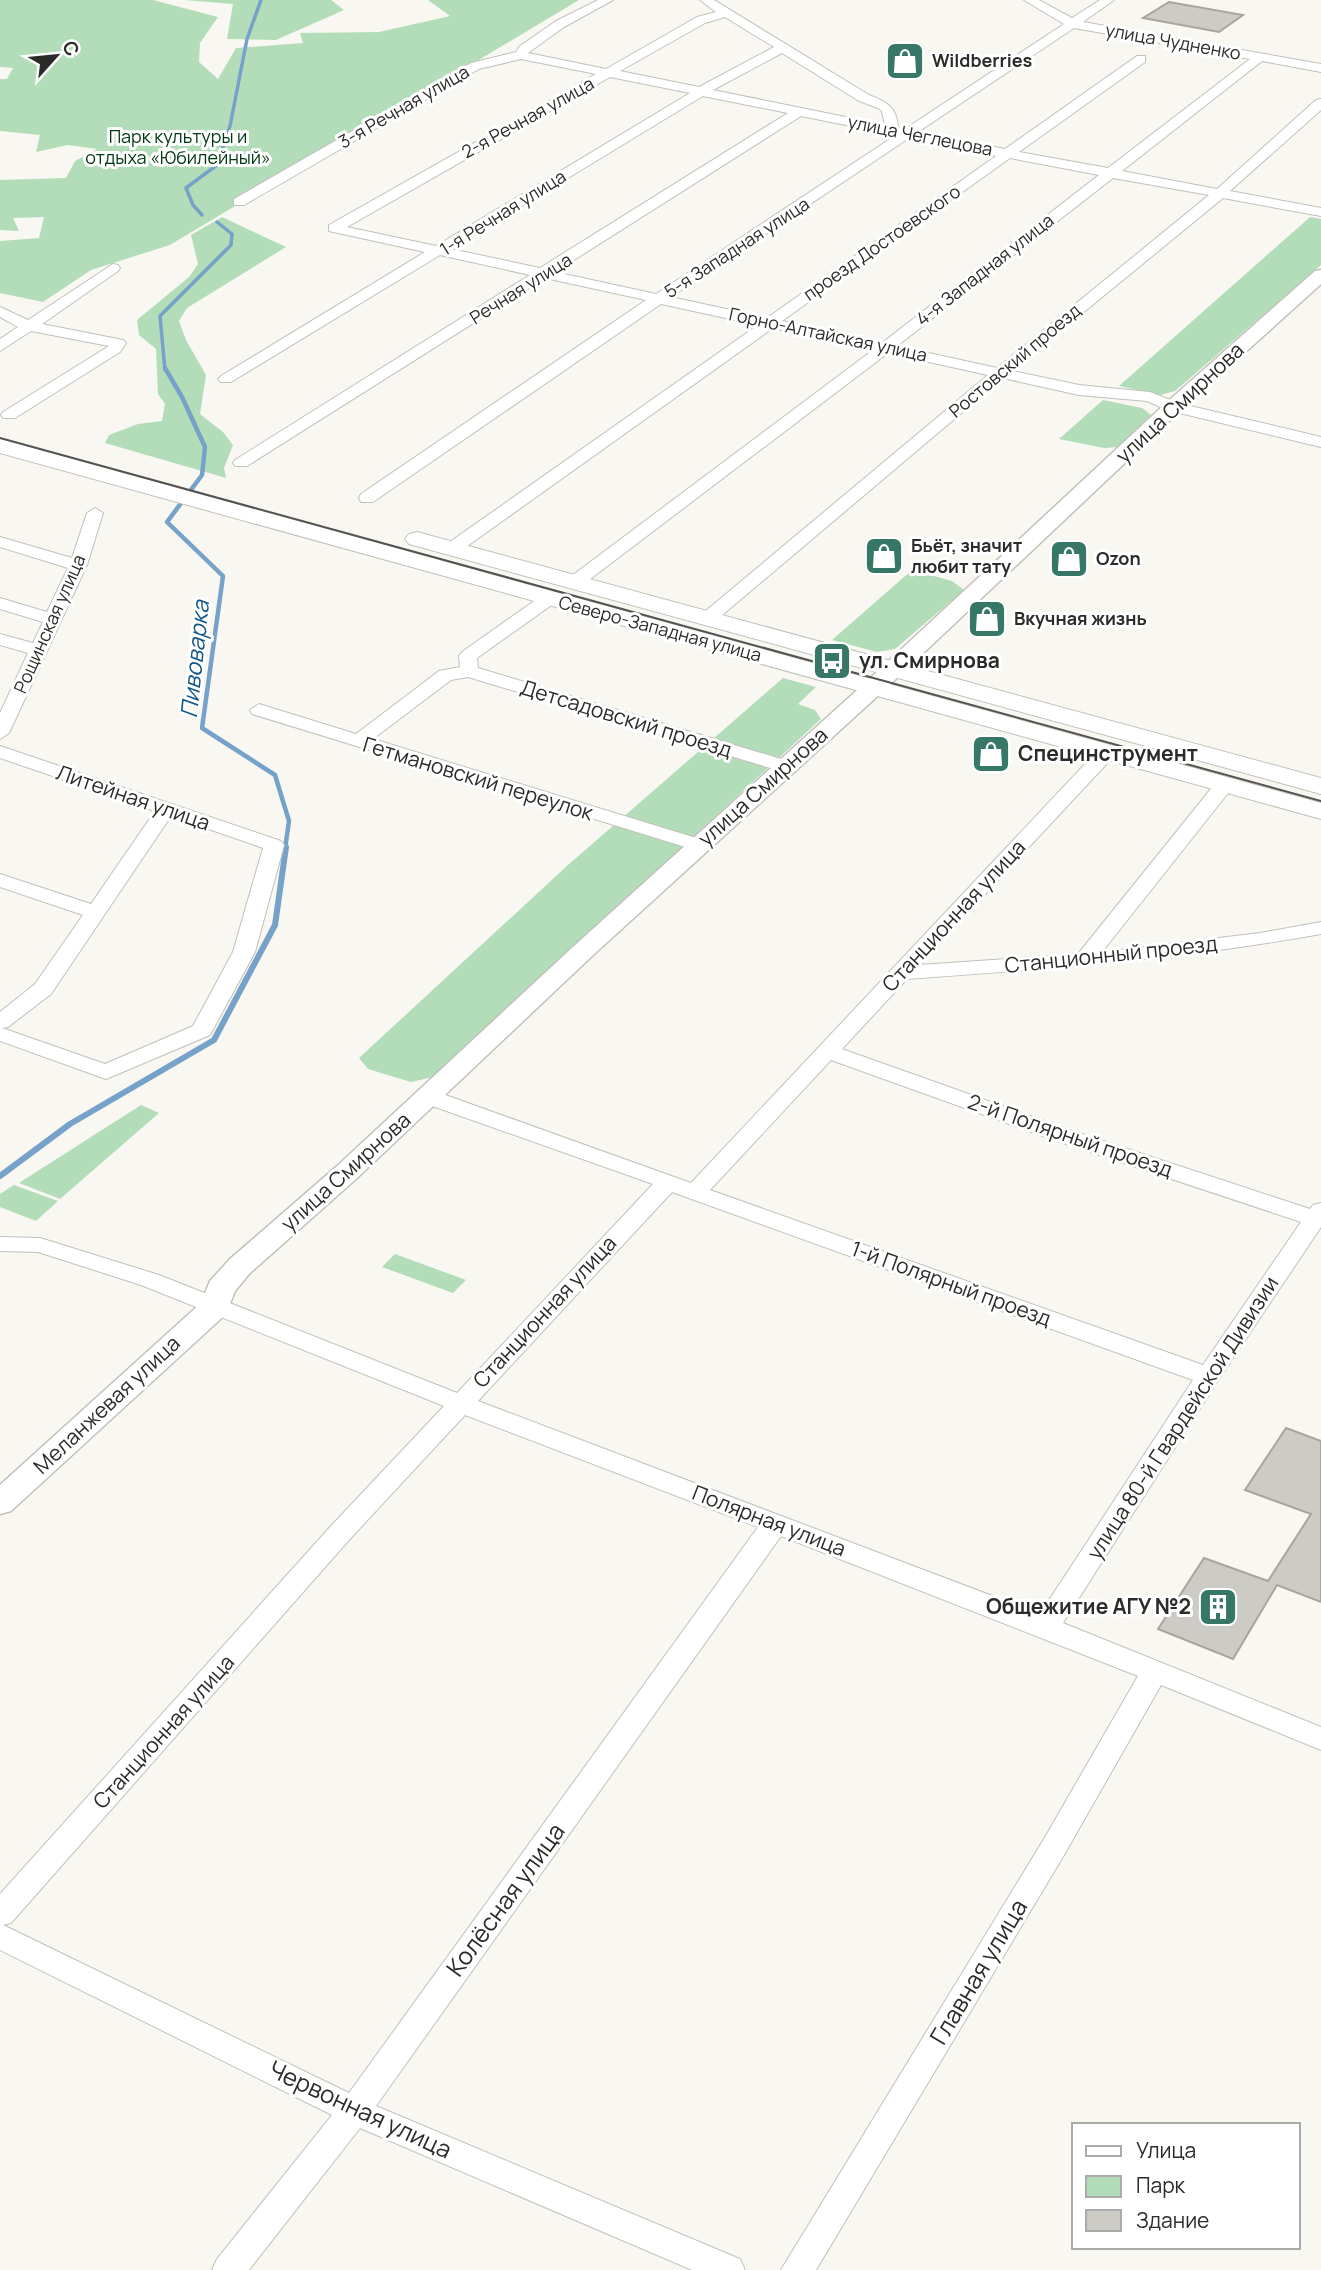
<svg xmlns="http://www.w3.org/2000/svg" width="1321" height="2270" viewBox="0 0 1321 2270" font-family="Manrope,sans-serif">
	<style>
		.green { fill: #b3ddb9 }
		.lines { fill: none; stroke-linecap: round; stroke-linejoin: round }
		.stream-far2 { stroke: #76a1c8; stroke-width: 3.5 }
		.stream-far1 { stroke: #76a1c8; stroke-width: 4.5 }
		.stream { stroke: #76a1c8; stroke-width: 6 }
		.building { fill: #cdcbc6; stroke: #a7a5a0; stroke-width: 2 }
		.minor-casing { stroke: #c2c0bb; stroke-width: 2 }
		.tertiary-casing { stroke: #c2c0bb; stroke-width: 3 }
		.secondary-casing { stroke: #c2c0bb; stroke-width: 2 }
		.minor { fill: #fff; fill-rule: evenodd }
		.tertiary { fill: #fff; fill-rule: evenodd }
		.secondary { fill: #fff; fill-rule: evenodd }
		.tram { stroke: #545351; stroke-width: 2 }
		.labels { text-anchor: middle; stroke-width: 6; stroke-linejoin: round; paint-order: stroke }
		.far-street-label { font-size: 18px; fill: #2b2b29; stroke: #fff }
		.far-poi-label { font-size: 18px; font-weight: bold; fill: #2b2b29; stroke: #fff; text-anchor: start }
		.far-park-label { font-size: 18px; fill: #003611; stroke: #fff }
		.street-label { font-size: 21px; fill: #2b2b29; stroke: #fff }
		.poi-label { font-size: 21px; font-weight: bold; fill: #2b2b29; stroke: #fff; text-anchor: start }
		.water-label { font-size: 23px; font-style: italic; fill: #145789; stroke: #fff }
		.near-street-label { font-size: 24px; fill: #2b2b29; stroke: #fff }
	</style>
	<rect width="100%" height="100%" fill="#f9f7f2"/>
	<g class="green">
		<path d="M0 0H153L218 17 200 43 199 62 218 79 236 48 303 43 300 33 379 32 450 16 428 0H579L170 245 91 270 43 302 0 293V241L39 238 44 217 13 218 19 231 0 230V180L66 178 75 161 97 149 68 145 36 152 40 135 0 131V79H7L13 68 0 67Z"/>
		<path d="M184 0H331L344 10 276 40 227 39 233 4Z"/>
		<path d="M222 217 286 247 187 308 179 321 186 340 206 375 200 414 223 432 233 445 224 468 226 478 105 443 109 435 138 424 162 421 165 404 158 394 156 349 139 335 137 320 189 277 198 264 191 235Z"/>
		<path d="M1310 217 1321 219V265L1175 391 1160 395 1119 386Z"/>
		<path d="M1103 400 1142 408 1151 415 1119 447 1104 448 1059 439Z"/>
		<path d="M912 570 952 581 964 590 895 649 877 652 832 640Z"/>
		<path d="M783 678 816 687 798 704 815 710 821 719 433 1077 411 1082 368 1069 359 1058 568 865Z"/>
		<path d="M141 1105 159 1113 60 1199 19 1183Z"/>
		<path d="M14 1185 58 1201 36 1221 0 1207V1194Z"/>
		<path d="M395 1254 466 1280 453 1293 382 1267Z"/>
	</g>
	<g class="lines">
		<g class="stream-far2">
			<path d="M202 215 193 205 186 188 217 165 230 126 247 39 261 0"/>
			<path d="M165 370 160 316 231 245 232 234 217 222"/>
		</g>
		<path class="stream-far1" d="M165 368 182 397 205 447 202 475 167 522 223 576 202 728 275 775 289 821 285 849"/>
		<path class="stream" d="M0 1176 70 1124 214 1040 275 925 286 847"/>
	</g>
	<g class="building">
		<path d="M1169 2 1243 15 1219 32 1143 18Z"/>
		<path d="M1286 1428 1321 1441V1602L1277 1585 1233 1659 1158 1629 1204 1558 1268 1581 1311 1514 1245 1490Z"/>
	</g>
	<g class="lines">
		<g class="minor-casing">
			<g id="minor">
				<path d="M598 0H613L564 27 528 53 606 69 697 17 716 12 700 0H714L869 95C887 102 897 107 898 128L905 129 1064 24 1024 0H1039L1072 18 1100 0H1114L1083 22 1321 64V72L1262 61 1122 171 1217 189 1316 100 1321 99V110L1230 191 1321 208V216L1223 198 1012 371 1079 385 1150 392 1178 403 1321 437V447L1167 410 1147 401 1079 395 1003 378 714 622 708 623 699 618 702 614 988 375 888 353 581 586 575 587 566 582 569 578 873 350 773 328 459 552H447L444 548 447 544 758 325 661 304 373 502H361L359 498 361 494 646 300 545 278 247 466H235L233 463 235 460 530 275 440 255 231 382H221L218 379 221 376 425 252 329 231V225L596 74 521 59 479 69 244 205H234V199L471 63 516 52 520 46 556 21ZM725 17 774 47 699 87 620 71 705 23ZM1074 28 1250 59 1108 168 1019 152 1145 62V56H1137L1005 149 918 132ZM782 53 859 101 878 108 882 111 885 125 713 90ZM610 77 690 93 436 246 347 227ZM703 96 788 113 540 268 451 249ZM801 116 896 135 656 294 555 272ZM909 138 996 156 767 318 671 297ZM1010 158 1099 175 882 343 782 321ZM1113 178 1209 195 997 368 897 346Z"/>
				<path d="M113 264 118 265 120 268 118 271 42 324 123 340 126 343 120 352 15 418H3L1 415 3 412 109 346 31 331 0 351V339L18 327 0 317V307L28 320Z"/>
				<path d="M95 508 103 513 87 565 9 733 0 739V713L28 653 0 645V634L33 643 43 622 0 609V598L47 612 68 568 0 547V537L72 558 87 513Z"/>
				<path d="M550 593 559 598 556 602 477 658 478 668 791 762 794 766 791 770H777L468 677 451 680 373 739 706 841 709 845 706 849H692L252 714 250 710 259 704 356 734 439 671 460 667 459 656 462 652 544 594Z"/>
				<path d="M0 746 281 841 284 845 255 952 210 1035 106 1079 0 1041V1012L35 984 83 915 0 887V874L91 904 155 811 0 758ZM171 816 263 848 233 952 193 1026 105 1064 2 1028 8 1027 51 994Z"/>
				<path d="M1107 746 1114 748 1117 752 1114 756 919 965 1078 954 1218 780H1232L1235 784 1232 788 1102 952 1260 933 1321 922V934C1184 959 1045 969 907 979L842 1049 1067 1129 1310 1209 1313 1205 1321 1203V1227L1217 1382 1063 1623 1321 1727V1750L1161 1685 1064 1855 816 2270H781L1044 1839 1138 1676 781 1536 376 2106 740 2259 745 2270H692L360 2128 249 2270H212L217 2259 332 2115 0 1950V1894L331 1526 444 1406 141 1285 38 1252 0 1251V1237L40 1238 159 1275 457 1393 653 1184 421 1102 418 1097 421 1092H437L691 1183 1100 748ZM831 1060 1051 1139 1301 1222 1203 1365 710 1190ZM672 1192 1193 1380 1040 1614 478 1401ZM465 1415 758 1527 349 2093 3 1925 11 1923 349 1540Z"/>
			</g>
		</g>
		<g class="tertiary-casing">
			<path id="tertiary" d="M1321 270V284L1180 411 881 693 591 957 356 1179 250 1273 235 1291 226 1314 11 1511 0 1514V1485L201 1303 210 1281 230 1259 336 1167 573 947 865 683 1166 403 1315 271Z"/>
		</g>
		<g class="secondary-casing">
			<g id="secondary">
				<path d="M0 439 1321 803V819L0 453Z"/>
				<path d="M417 532 1321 778V794L409 544 405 539 409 534Z"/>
			</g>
		</g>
		<use href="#minor" class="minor"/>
		<use href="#tertiary" class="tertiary"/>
		<use href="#secondary" class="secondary"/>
		<path class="tram" d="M0 438 1321 801"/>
	</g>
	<defs>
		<g id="shop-square" transform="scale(2.0125)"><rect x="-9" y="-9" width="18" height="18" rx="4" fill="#367767" stroke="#fff"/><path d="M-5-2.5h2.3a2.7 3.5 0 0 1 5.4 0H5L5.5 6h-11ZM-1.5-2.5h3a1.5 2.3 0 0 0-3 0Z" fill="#fff"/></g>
		<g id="bus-square" transform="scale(2.0125)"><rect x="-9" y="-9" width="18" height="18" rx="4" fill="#367767" stroke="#fff"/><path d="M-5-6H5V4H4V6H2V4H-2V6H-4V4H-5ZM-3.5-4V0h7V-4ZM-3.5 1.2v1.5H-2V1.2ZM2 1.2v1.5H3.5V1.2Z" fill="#fff"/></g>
		<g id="building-square" transform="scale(2.0125)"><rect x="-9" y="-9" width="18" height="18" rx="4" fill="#367767" stroke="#fff"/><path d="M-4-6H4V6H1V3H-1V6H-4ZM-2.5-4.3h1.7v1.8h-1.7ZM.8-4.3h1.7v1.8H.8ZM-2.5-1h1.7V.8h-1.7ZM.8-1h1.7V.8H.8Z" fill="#fff"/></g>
	</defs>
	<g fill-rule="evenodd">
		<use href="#shop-square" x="905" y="61"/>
		<use href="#shop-square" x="884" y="556"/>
		<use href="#shop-square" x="1069" y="559"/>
		<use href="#shop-square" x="987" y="619"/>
		<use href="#bus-square" x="832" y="661"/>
		<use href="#shop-square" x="991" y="754"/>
		<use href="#building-square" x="1218" y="1607"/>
	</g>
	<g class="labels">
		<g class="far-street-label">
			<text transform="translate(1173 42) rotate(10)" y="6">улица Чудненко</text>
			<text transform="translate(404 107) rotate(-30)" y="6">3-я Речная улица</text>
			<text transform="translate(528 118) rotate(-29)" y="6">2-я Речная улица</text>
			<text transform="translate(920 136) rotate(11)" y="6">улица Чеглецова</text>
			<text transform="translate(503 213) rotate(-32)" y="6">1-я Речная улица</text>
			<text transform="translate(882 243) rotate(-35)" y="6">проезд Достоевского</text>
			<text transform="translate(737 248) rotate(-33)" y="6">5-я Западная улица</text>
			<text transform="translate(985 270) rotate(-38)" y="6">4-я Западная улица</text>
			<text transform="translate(521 289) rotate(-32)" y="6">Речная улица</text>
			<text transform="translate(828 335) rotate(12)" y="6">Горно-Алтайская улица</text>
			<text transform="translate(1015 361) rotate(-40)" y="6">Ростовский проезд</text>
			<text transform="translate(50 624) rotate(-66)" y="6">Рощинская улица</text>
			<text transform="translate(660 629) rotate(15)" y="6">Северо-Западная улица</text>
		</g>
		<g class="far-poi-label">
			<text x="932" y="67">Wildberries</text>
			<text x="911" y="552">Бьёт, значит<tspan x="911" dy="21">любит тату</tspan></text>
			<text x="1096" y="565">Ozon</text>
			<text x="1014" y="625">Вкучная жизнь</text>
		</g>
		<g class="far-park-label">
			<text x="178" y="143">Парк культуры и<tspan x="178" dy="21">отдыха «Юбилейный»</tspan></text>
		</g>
		<g class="street-label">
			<text transform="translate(1180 403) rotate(-43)" y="7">улица Смирнова</text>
			<text transform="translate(626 719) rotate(17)" y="7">Детсадовский проезд</text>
			<text transform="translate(478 779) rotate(17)" y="7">Гетмановский переулок</text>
			<text transform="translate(763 787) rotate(-42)" y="7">улица Смирнова</text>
			<text transform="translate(133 798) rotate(19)" y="7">Литейная улица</text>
			<text transform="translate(954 916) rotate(-47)" y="7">Станционная улица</text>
			<text transform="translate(1111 955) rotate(-6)" y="7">Станционный проезд</text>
			<text transform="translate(1070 1136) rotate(19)" y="7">2-й Полярный проезд</text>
			<text transform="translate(346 1172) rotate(-42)" y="7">улица Смирнова</text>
			<text transform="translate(951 1284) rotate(20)" y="7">1-й Полярный проезд</text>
			<text transform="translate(545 1312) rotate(-47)" y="7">Станционная улица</text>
			<text transform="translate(107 1405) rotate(-43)" y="7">Меланжевая улица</text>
			<text transform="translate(1183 1418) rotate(-57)" y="7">улица 80-й Гвардейской Дивизии</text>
			<text transform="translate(769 1521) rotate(21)" y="7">Полярная улица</text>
			<text transform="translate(164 1732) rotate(-48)" y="7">Станционная улица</text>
		</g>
		<g class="poi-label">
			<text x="859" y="668">ул. Смирнова</text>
			<text x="1018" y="761">Специнструмент</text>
			<text x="1191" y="1614" text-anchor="end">Общежитие АГУ №2</text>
		</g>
		<g class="water-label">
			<text transform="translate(195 659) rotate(-84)" y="8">Пивоварка</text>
		</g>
		<g class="near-street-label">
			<text transform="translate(506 1900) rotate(-54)" y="8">Колёсная улица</text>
			<text transform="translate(979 1972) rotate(-59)" y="8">Главная улица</text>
			<text transform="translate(360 2110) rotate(25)" y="8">Червонная улица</text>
		</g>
	</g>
	<rect x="1072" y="2123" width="228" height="126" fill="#ffffff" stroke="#aaaaa9" stroke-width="2"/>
	<rect x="1086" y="2146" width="35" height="10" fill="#ffffff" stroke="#aaaaa9" stroke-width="2"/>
	<text x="1136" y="2158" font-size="21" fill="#2b2b29">Улица</text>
	<rect x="1086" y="2176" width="35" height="21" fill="#b3ddb9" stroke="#aaaaa9" stroke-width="2"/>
	<text x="1136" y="2193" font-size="21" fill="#2b2b29">Парк</text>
	<rect x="1086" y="2210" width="35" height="21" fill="#cdcbc6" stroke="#aaaaa9" stroke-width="2"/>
	<text x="1136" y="2228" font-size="21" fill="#2b2b29">Здание</text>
	<g transform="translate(56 56) rotate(63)" stroke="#ffffff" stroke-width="5" paint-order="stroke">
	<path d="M0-5L12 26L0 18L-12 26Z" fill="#2b2b29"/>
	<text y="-10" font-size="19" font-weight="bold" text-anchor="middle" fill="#2b2b29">С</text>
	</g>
</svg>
